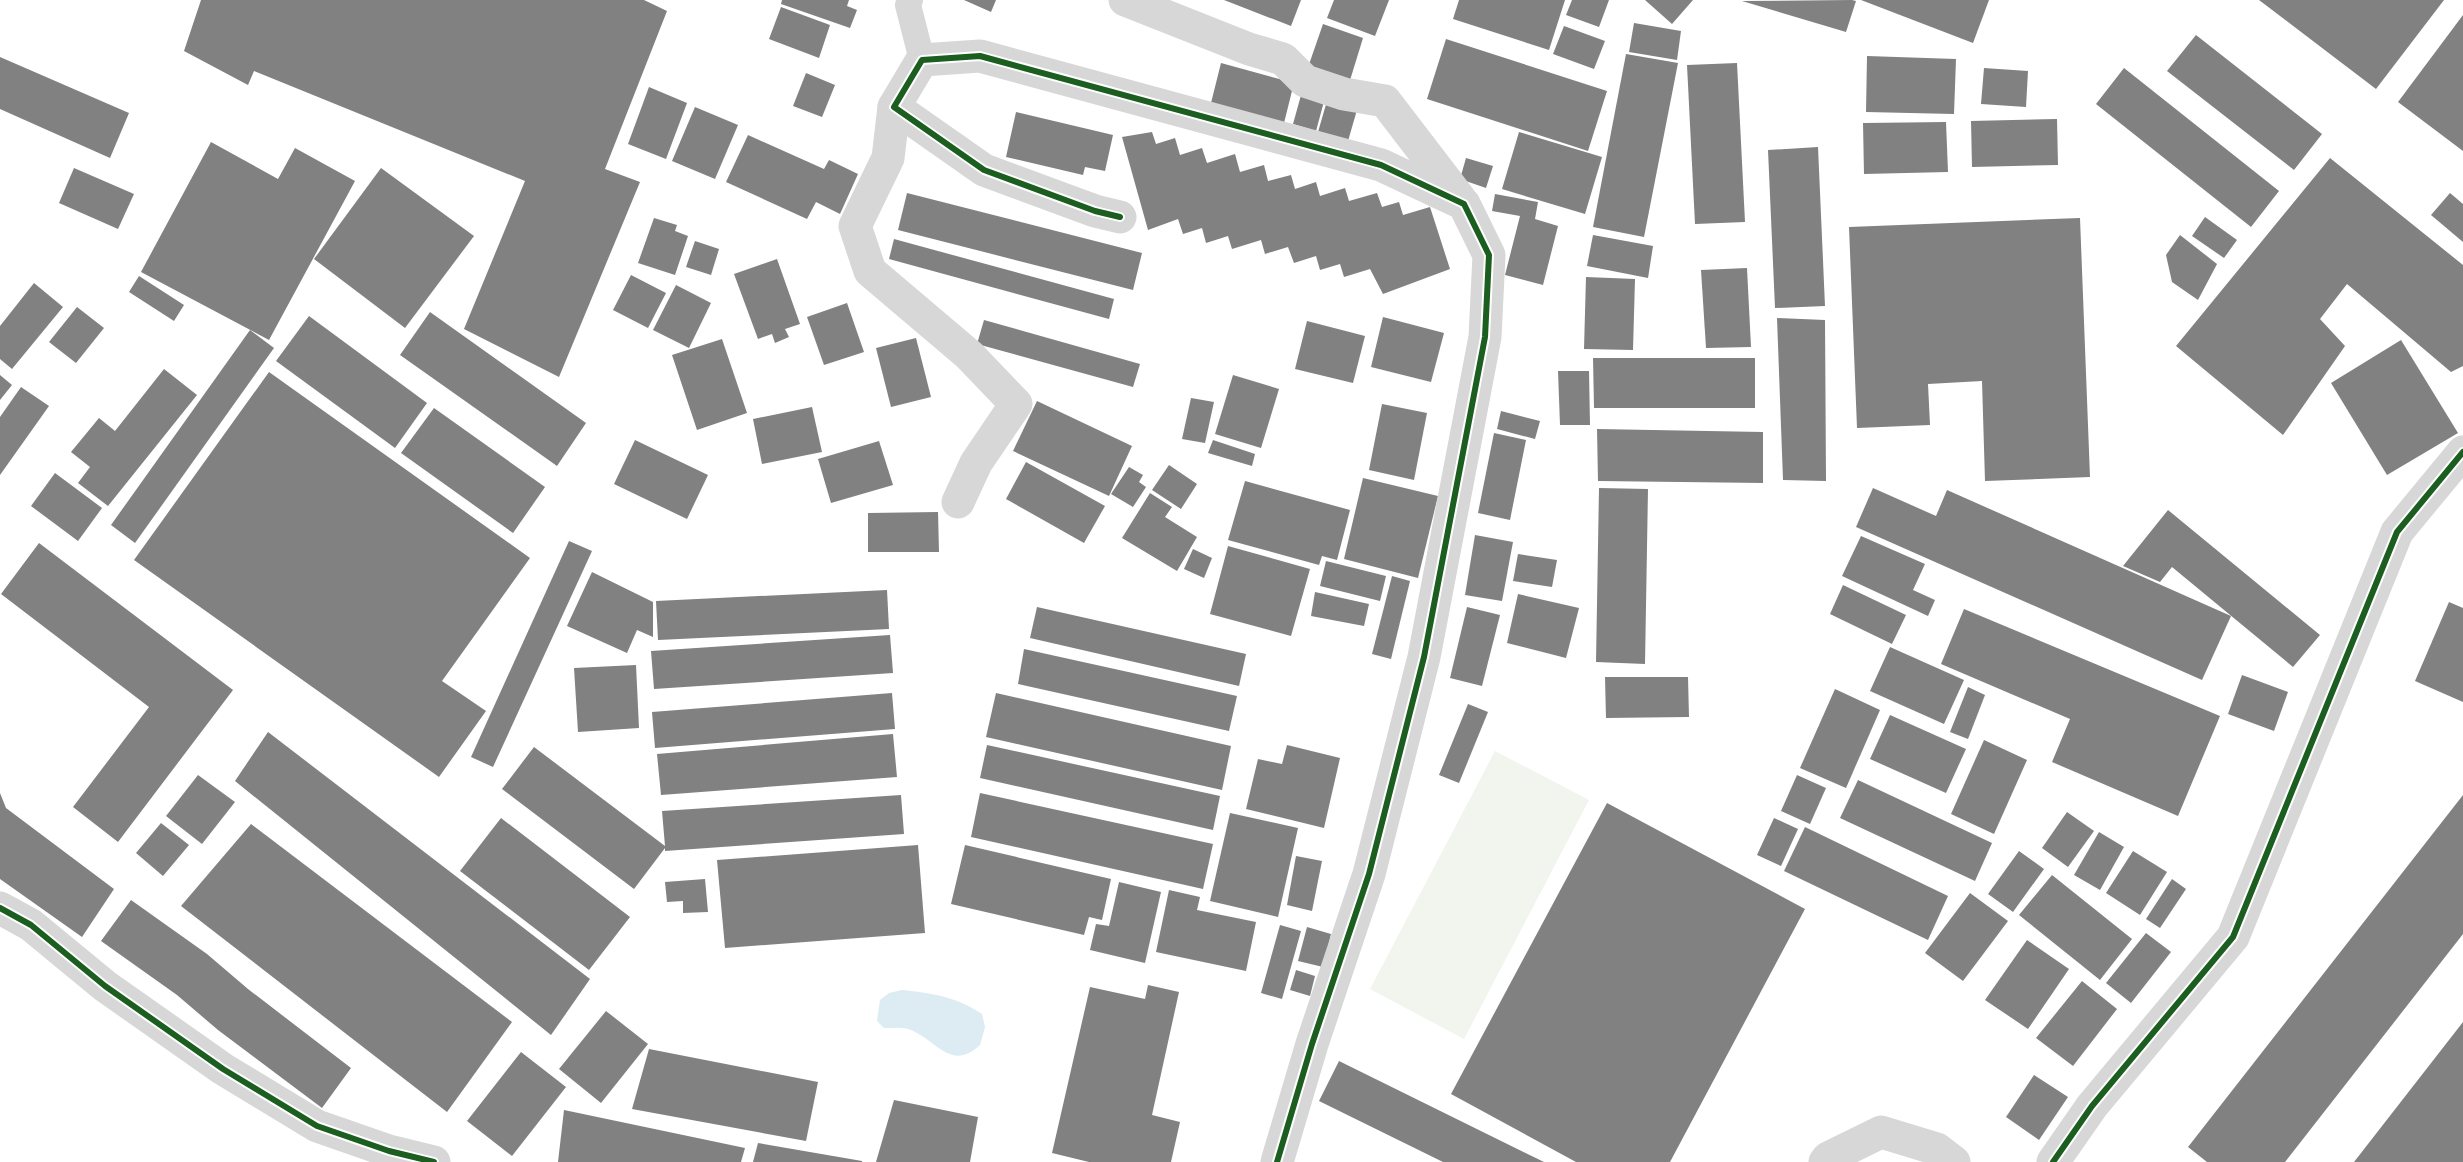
<svg xmlns="http://www.w3.org/2000/svg" width="2463" height="1162" viewBox="0 0 2463 1162" font-family="'Titillium Web',sans-serif">
	<style>
		.green { fill: #f1f5ed }
		.water { fill: #ddebf3 }
		.building { fill: #818181 }
		.lines { fill: none; stroke-linecap: round; stroke-linejoin: round }
		.service { stroke: #d7d7d7; stroke-width: 26 }
		.minor { stroke: #d7d7d7; stroke-width: 33 }
		.cycleway-casing { stroke: #fff; stroke-width: 10 }
		.cycleway { stroke: #1b5e20; stroke-width: 6 }
	</style>
	<rect width="100%" height="100%" fill="#fff"/>
	<path class="green" d="M1495 751 1589 800 1464 1039 1370 989Z"/>
	<path class="water" d="M902 990C932 993 957 997 982 1014L985 1027 980 1045C950 1073 936 1038 908 1029 902 1027 892 1028 884 1028L877 1021 880 1000 889 993Z"/>
	<g class="building">
		<path d="M201 0H644L667 11 605 169 640 182 559 377 464 329 525 181 254 71 248 85 184 51Z"/>
		<path d="M782 0H849L847 6 857 10 850 28 781 4Z"/>
		<path d="M964 0H996L991 12Z"/>
		<path d="M1224 0H1301L1291 26Z"/>
		<path d="M1334 0H1389L1375 36 1327 18Z"/>
		<path d="M1459 0H1565L1549 50 1453 19Z"/>
		<path d="M1572 0H1609L1599 27 1566 15Z"/>
		<path d="M1645 0H1693L1672 24Z"/>
		<path d="M1852 0 1856 1 1846 32 1742 1Z"/>
		<path d="M1861 0H1989L1973 43Z"/>
		<path d="M2259 0H2444L2376 89Z"/>
		<path d="M781 7 830 25 819 58 769 39Z"/>
		<path d="M2463 15V151L2398 102Z"/>
		<path d="M1634 23 1681 31 1677 60 1629 52Z"/>
		<path d="M1323 24 1363 38 1347 90 1305 76Z"/>
		<path d="M1564 26 1605 41 1594 69 1553 54Z"/>
		<path d="M2196 35 2322 134 2294 170 2167 71Z"/>
		<path d="M1446 39 1607 91 1588 151 1427 99Z"/>
		<path d="M1626 54 1678 63 1644 237 1593 227Z"/>
		<path d="M1867 56 1956 59 1954 114 1866 112Z"/>
		<path d="M0 57 129 113 110 158 0 109Z"/>
		<path d="M1221 63 1294 83 1283 127 1210 107Z"/>
		<path d="M1737 63 1745 222 1695 224 1687 65Z"/>
		<path d="M1984 68 2028 71 2026 107 1981 104Z"/>
		<path d="M2124 68 2279 191 2251 227 2096 104Z"/>
		<path d="M806 73 835 85 822 117 793 106Z"/>
		<path d="M649 87 687 103 666 159 628 144Z"/>
		<path d="M1303 88 1326 94 1316 131 1293 124Z"/>
		<path d="M1329 94 1359 103 1348 141 1318 132Z"/>
		<path d="M695 107 738 125 715 179 672 161Z"/>
		<path d="M1016 112 1113 135 1105 171 1085 167 1083 175 1006 157Z"/>
		<path d="M2057 119 2058 165 1972 167 1971 121Z"/>
		<path d="M1946 122 1948 172 1864 174 1863 123Z"/>
		<path d="M1152 132 1156 144 1175 138 1180 155 1202 148 1207 163 1235 154 1240 172 1264 165 1268 181 1291 175 1295 189 1316 182 1320 196 1345 188 1349 201 1377 193 1382 207 1399 202 1403 215 1430 207 1450 269 1383 294 1370 269 1344 277 1340 264 1320 270 1316 256 1294 263 1288 247 1265 254 1261 240 1232 249 1228 236 1206 243 1202 228 1183 234 1178 219 1148 230 1122 137Z"/>
		<path d="M1519 132 1602 157 1585 214 1502 189Z"/>
		<path d="M748 135 824 169 829 160 858 174 840 214 816 202 807 219 726 182Z"/>
		<path d="M211 142 278 179 295 148 355 181 269 340 141 272Z"/>
		<path d="M1818 147 1825 306 1775 308 1768 150Z"/>
		<path d="M1466 158 1493 166 1486 188 1460 179Z"/>
		<path d="M2330 158 2463 265V366L2451 372 2347 284 2320 319 2345 346 2283 435 2176 346Z"/>
		<path d="M74 168 134 194 118 229 59 203Z"/>
		<path d="M381 168 474 236 405 328 314 259Z"/>
		<path d="M907 193 1142 253 1133 290 898 230Z"/>
		<path d="M2450 193 2463 204V242L2431 215Z"/>
		<path d="M1495 194 1538 202 1535 219 1558 226 1543 285 1505 275 1520 216 1492 211Z"/>
		<path d="M2205 217 2237 240 2224 258 2192 236Z"/>
		<path d="M654 218 677 225 675 231 688 236 675 275 638 263Z"/>
		<path d="M2080 218 2090 477 1985 481 1982 381 1928 384 1930 425 1857 428 1849 227Z"/>
		<path d="M1593 235 1653 246 1648 278 1587 266Z"/>
		<path d="M2180 235 2217 264 2198 300 2172 282 2166 255Z"/>
		<path d="M894 239 1114 299 1109 319 889 259Z"/>
		<path d="M695 241 719 249 711 275 686 267Z"/>
		<path d="M777 259 800 324 785 329 789 337 775 343 772 334 758 339 734 274Z"/>
		<path d="M1747 268 1751 347 1706 348 1701 270Z"/>
		<path d="M631 275 666 293 648 328 613 310Z"/>
		<path d="M139 276 184 305 174 321 129 292Z"/>
		<path d="M1586 277 1635 279 1633 350 1584 349Z"/>
		<path d="M34 283 63 307 12 369 0 359V326Z"/>
		<path d="M676 285 711 303 689 348 653 330Z"/>
		<path d="M847 303 864 352 824 365 807 317Z"/>
		<path d="M77 307 104 328 76 363 49 342Z"/>
		<path d="M430 312 586 423 557 466 400 355Z"/>
		<path d="M309 316 427 403 395 448 276 361Z"/>
		<path d="M1383 317 1444 333 1431 382 1371 367Z"/>
		<path d="M1777 318 1825 320 1826 481 1783 480Z"/>
		<path d="M984 320 1140 364 1133 387 977 344Z"/>
		<path d="M1307 321 1365 336 1353 383 1295 369Z"/>
		<path d="M250 330 274 348 135 543 111 525Z"/>
		<path d="M916 338 931 397 891 407 876 348Z"/>
		<path d="M722 339 747 413 697 430 672 355Z"/>
		<path d="M2401 340 2458 433 2387 475 2331 383Z"/>
		<path d="M1593 358H1755V408H1594Z"/>
		<path d="M164 369 197 395 108 506 78 483 90 467 71 452 99 418 115 431Z"/>
		<path d="M1558 371H1589L1590 425H1560Z"/>
		<path d="M269 372 530 558 442 681 486 711 439 777 134 560Z"/>
		<path d="M0 375 12 385 0 400Z"/>
		<path d="M1233 375 1279 389 1261 448 1215 434Z"/>
		<path d="M21 387 49 406 0 475V417Z"/>
		<path d="M1191 398 1214 402 1205 443 1182 439Z"/>
		<path d="M1037 401 1132 446 1109 496 1013 451Z"/>
		<path d="M1382 404 1427 413 1414 480 1369 470Z"/>
		<path d="M812 407 822 452 762 464 753 419Z"/>
		<path d="M434 408 545 487 513 533 401 453Z"/>
		<path d="M1501 411 1540 421 1535 439 1497 429Z"/>
		<path d="M1597 429 1763 432V483L1598 481Z"/>
		<path d="M1494 433 1526 440 1510 520 1478 513Z"/>
		<path d="M635 440 708 475 687 519 614 484Z"/>
		<path d="M1213 440 1255 454 1252 466 1208 453Z"/>
		<path d="M879 441 893 485 831 503 818 459Z"/>
		<path d="M1026 462 1105 506 1084 543 1006 499Z"/>
		<path d="M1169 465 1197 484 1181 509 1152 490Z"/>
		<path d="M1129 467 1143 475 1139 482 1146 487 1133 507 1111 494Z"/>
		<path d="M55 473 102 508 78 541 31 506Z"/>
		<path d="M1363 478 1438 496 1418 578 1344 559Z"/>
		<path d="M1245 481 1350 510 1337 560 1322 556 1319 565 1228 540Z"/>
		<path d="M1599 488 1648 489 1645 664 1596 662Z"/>
		<path d="M1873 488 1936 516 1947 490 2231 616 2202 680 1856 527Z"/>
		<path d="M1150 493 1172 507 1165 517 1197 537 1177 571 1122 538Z"/>
		<path d="M2168 510 2320 635 2293 667 2172 567 2160 582 2123 566Z"/>
		<path d="M938 512 939 552H868V513Z"/>
		<path d="M1475 535 1513 542 1502 601 1465 595Z"/>
		<path d="M1861 536 1925 564 1913 590 1935 600 1928 616 1842 576Z"/>
		<path d="M569 541 592 551 493 767 471 757Z"/>
		<path d="M39 543 233 690 118 842 73 807 149 707 1 594Z"/>
		<path d="M1228 546 1310 569 1291 636 1210 614Z"/>
		<path d="M1193 549 1212 558 1204 578 1184 569Z"/>
		<path d="M1518 554 1557 560 1552 587 1513 581Z"/>
		<path d="M1326 561 1386 576 1380 601 1320 586Z"/>
		<path d="M592 572 653 602V637L637 630 627 653 567 626Z"/>
		<path d="M1392 576 1410 581 1391 659 1372 654Z"/>
		<path d="M1843 585 1906 615 1892 644 1830 614Z"/>
		<path d="M887 590 889 629 658 640 656 601Z"/>
		<path d="M1315 592 1369 604 1364 626 1311 616Z"/>
		<path d="M1518 594 1579 608 1566 658 1507 643Z"/>
		<path d="M2449 602 2463 608V702L2415 681Z"/>
		<path d="M1037 607 1246 654 1239 686 1030 638Z"/>
		<path d="M1467 607 1500 615 1482 686 1450 678Z"/>
		<path d="M1964 609 2220 716 2178 816 2052 762 2070 719 1941 664Z"/>
		<path d="M890 635 893 673 654 689 651 651Z"/>
		<path d="M1890 647 1964 680 1944 724 1870 691Z"/>
		<path d="M1024 649 1237 696 1229 731 1018 684Z"/>
		<path d="M636 665 639 728 578 732 574 668Z"/>
		<path d="M2242 675 2288 692 2274 731 2228 714Z"/>
		<path d="M1605 677H1688L1689 717 1606 718Z"/>
		<path d="M1968 687 1985 695 1968 739 1950 732Z"/>
		<path d="M1835 689 1880 710 1846 788 1800 768Z"/>
		<path d="M892 693 895 729 655 748 652 712Z"/>
		<path d="M996 693 1231 746 1222 790 986 737Z"/>
		<path d="M1468 704 1488 712 1459 783 1439 775Z"/>
		<path d="M1890 715 1966 749 1946 793 1870 759Z"/>
		<path d="M268 732 590 979 551 1035 235 781Z"/>
		<path d="M893 734 897 777 661 795 657 754Z"/>
		<path d="M1984 740 2027 760 1994 834 1951 814Z"/>
		<path d="M987 745 1220 796 1213 830 980 778Z"/>
		<path d="M1287 745 1340 758 1324 828 1246 809 1258 759 1282 764Z"/>
		<path d="M534 747 665 846 662 811 901 795 904 834 665 851V848L634 889 502 789Z"/>
		<path d="M198 775 235 802 202 844 166 816Z"/>
		<path d="M1797 775 1826 788 1810 824 1781 811Z"/>
		<path d="M1858 780 1992 843 1975 881 1840 818Z"/>
		<path d="M0 793 6 808 114 889 82 937 0 879Z"/>
		<path d="M980 793 1213 844 1203 889 971 837Z"/>
		<path d="M2463 795V934L2285 1162H2207L2188 1147Z"/>
		<path d="M1607 803 1805 909 1670 1162H1576L1451 1094Z"/>
		<path d="M2067 812 2094 831 2068 867 2042 848Z"/>
		<path d="M1230 813 1298 828 1278 917 1210 901Z"/>
		<path d="M501 818 630 917 589 970 460 871Z"/>
		<path d="M1774 818 1798 829 1781 866 1757 855Z"/>
		<path d="M161 823 189 845 163 876 136 853Z"/>
		<path d="M251 824 512 1022 447 1112 181 906Z"/>
		<path d="M1805 827 1948 896 1928 940 1784 871Z"/>
		<path d="M2099 832 2124 847 2100 890 2074 875Z"/>
		<path d="M918 845 925 933 725 948 717 860Z"/>
		<path d="M965 845 1111 879 1102 920 1089 917 1084 935 951 904Z"/>
		<path d="M2019 851 2044 869 2013 912 1988 894Z"/>
		<path d="M2133 851 2167 872 2140 915 2106 893Z"/>
		<path d="M1296 856 1322 861 1312 911 1287 905Z"/>
		<path d="M2052 875 2132 939 2100 980 2019 915Z"/>
		<path d="M705 879 708 912 683 913V901L667 902 665 882Z"/>
		<path d="M2172 879 2186 889 2160 928 2146 919Z"/>
		<path d="M1119 882 1161 892 1145 963 1090 950 1096 924 1109 926Z"/>
		<path d="M1169 890 1200 897 1197 910 1256 922 1246 971 1156 952Z"/>
		<path d="M1970 893 2008 921 1963 981 1925 953Z"/>
		<path d="M131 900 207 954 248 989 351 1068 322 1108 218 1030 177 995 101 941Z"/>
		<path d="M1280 925 1301 931 1282 999 1261 993Z"/>
		<path d="M1307 927 1331 934 1323 967 1298 961Z"/>
		<path d="M2146 933 2171 952 2131 1003 2106 983Z"/>
		<path d="M2027 940 2069 969 2028 1029 1985 1000Z"/>
		<path d="M1296 970 1315 976 1310 996 1290 990Z"/>
		<path d="M2082 981 2117 1009 2073 1066 2036 1038Z"/>
		<path d="M1148 985 1179 992 1152 1115 1180 1122 1171 1162H1089L1052 1153 1090 987 1145 999Z"/>
		<path d="M606 1011 648 1044 601 1103 559 1069Z"/>
		<path d="M2463 1022V1162H2354Z"/>
		<path d="M649 1049 818 1082 806 1141 632 1109Z"/>
		<path d="M521 1052 566 1087 512 1156 467 1121Z"/>
		<path d="M1339 1061 1544 1162H1443L1319 1101Z"/>
		<path d="M2034 1075 2068 1097 2039 1140 2006 1117Z"/>
		<path d="M894 1100 978 1117 970 1162H876Z"/>
		<path d="M564 1110 745 1148 741 1162H558Z"/>
		<path d="M758 1143 862 1161V1162H753Z"/>
	</g>
	<g class="lines">
		<path class="service" d="M910 0 908 5 922 60"/>
		<g class="minor">
			<path d="M1125 0 1249 49 1283 59 1305 81 1344 94 1385 101 1460 199"/>
			<path d="M894 107 888 158 855 226 870 271 969 355 1016 404 976 463 958 502"/>
			<path d="M1120 217 1095 211 984 170 894 107 922 60 980 56 1381 165 1464 204 1489 255 1485 337 1424 657 1369 874 1312 1044 1277 1162"/>
			<path d="M0 908 31 925 105 986 223 1069 317 1126 389 1151 434 1162"/>
			<path d="M1825 1162 1828 1158 1881 1132 1937 1149 1954 1162"/>
			<path d="M2053 1162 2092 1106 2233 937 2397 532 2463 452"/>
		</g>
		<g class="cycleway-casing">
			<g id="cycleway">
				<path d="M1120 217 1095 211 984 170 894 107 922 60 980 56 1381 165 1464 204 1489 255 1485 337 1424 657 1369 874 1312 1044 1277 1162"/>
				<path d="M0 908 31 925 105 986 223 1069 317 1126 389 1151 434 1162"/>
				<path d="M2053 1162 2092 1106 2233 937 2397 532 2463 452"/>
			</g>
		</g>
		<use href="#cycleway" class="cycleway"/>
	</g>
</svg>
